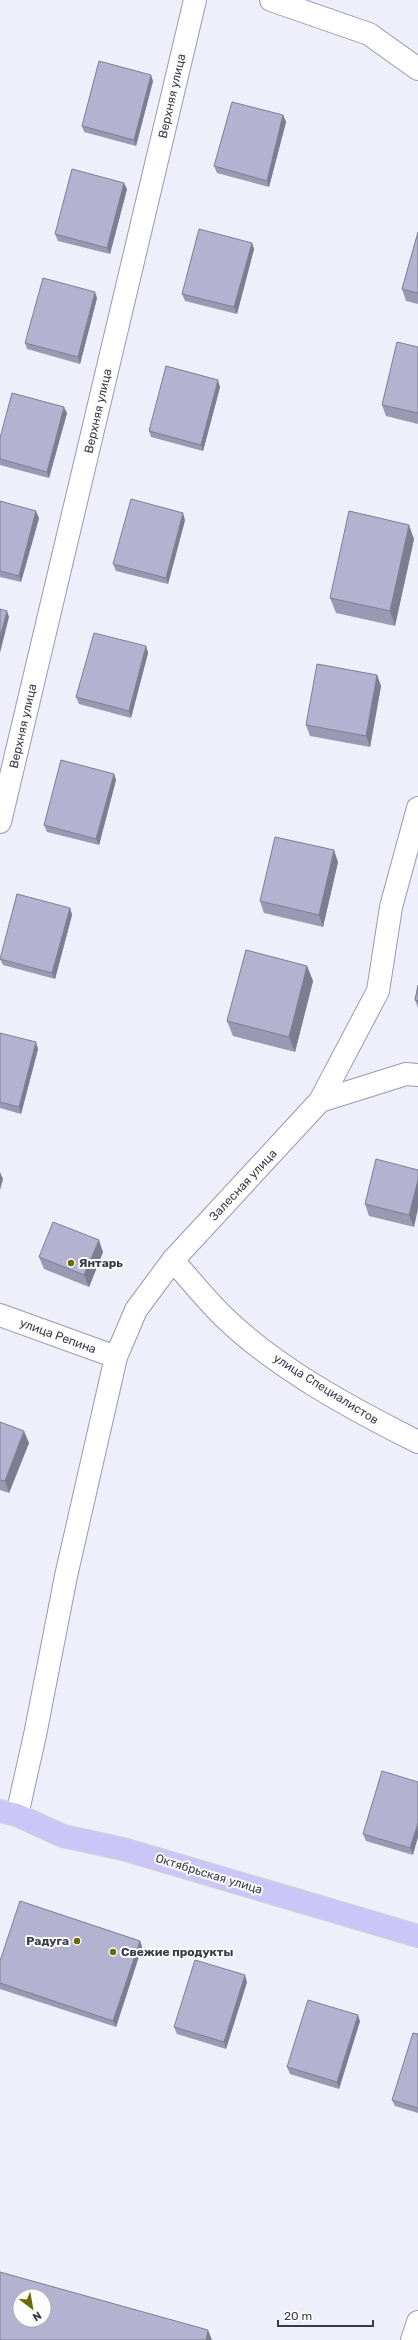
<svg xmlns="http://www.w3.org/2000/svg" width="418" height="2340" viewBox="0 0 418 2340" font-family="Rubik,sans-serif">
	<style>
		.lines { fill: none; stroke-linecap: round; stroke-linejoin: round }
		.minor-casing { stroke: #9997b5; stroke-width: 24 }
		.major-casing { stroke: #d0d0d3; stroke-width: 24 }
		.minor { stroke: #fff; stroke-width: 22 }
		.major { stroke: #cbc6f7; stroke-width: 22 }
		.wall { fill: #9a99b3 }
		.shaded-wall { fill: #7d7d92 }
		.building { fill: #b3b2d0; stroke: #7d7d92; fill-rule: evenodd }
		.poi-dot { fill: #6c6902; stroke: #fdfdfd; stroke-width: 1.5 }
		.labels { text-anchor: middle; stroke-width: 4; stroke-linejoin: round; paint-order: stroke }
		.street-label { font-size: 12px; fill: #3b3b47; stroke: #fdfdfd }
		.poi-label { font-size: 12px; font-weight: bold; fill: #3b3b47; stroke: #fdfdfd; text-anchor: start }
	</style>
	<rect width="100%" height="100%" fill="#efeefb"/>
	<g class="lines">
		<g class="minor-casing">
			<g id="minor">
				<path d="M271 0 369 34 418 69"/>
				<path d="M0 822 195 0"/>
				<path d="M320 1101 378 991 391 907 418 808"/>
				<path d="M173 1260C190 1280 207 1301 226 1319 278 1369 354 1410 418 1442"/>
				<path d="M0 1315 116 1357"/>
				<path d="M17 1815 35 1735 66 1576 116 1357 136 1310 173 1260 320 1101 406 1074 418 1075"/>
				<path d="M412 2340 418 2322"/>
			</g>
		</g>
		<g class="major-casing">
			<path id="major" d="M0 1811 17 1815 63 1836 123 1849 418 1936"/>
		</g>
		<use href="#minor" class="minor"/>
		<use href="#major" class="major"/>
	</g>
	<g class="wall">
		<path d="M153 81 136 146 84 132 82 126Z"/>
		<path d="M283 115 286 122 269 187 217 173 214 166Z"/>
		<path d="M127 189 110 254 58 241 55 234Z"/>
		<path d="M418 232V304L406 301 402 289Z"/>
		<path d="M252 243 254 249 237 314 185 301 182 294Z"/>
		<path d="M97 298 80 364 27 349 25 343Z"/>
		<path d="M418 347V424L386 416 382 405Z"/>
		<path d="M220 387 203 451 151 437 149 431Z"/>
		<path d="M67 413 49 478 0 465V438Z"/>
		<path d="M0 501 39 518 21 582 0 577Z"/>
		<path d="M185 520 168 584 116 571 113 564Z"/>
		<path d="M414 539 395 626 336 613 330 598Z"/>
		<path d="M146 646 148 653 131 718 79 704 76 697Z"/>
		<path d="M377 675 381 686 370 747 310 736 306 725Z"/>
		<path d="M114 774 116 780 99 845 47 832 44 825Z"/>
		<path d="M338 862 323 927 264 913 260 901Z"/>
		<path d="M70 908 72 915 55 979 3 965 0 959Z"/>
		<path d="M307 966 313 981 295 1052 233 1036 227 1021Z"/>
		<path d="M418 985V1008L415 1000Z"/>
		<path d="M0 1033 38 1049 21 1114 0 1108Z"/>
		<path d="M418 1170 414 1227 369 1216 365 1204Z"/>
		<path d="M103 1252 89 1287 44 1269 39 1257Z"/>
		<path d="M0 1422 29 1443 9 1493 0 1490Z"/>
		<path d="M382 1771 413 1855 366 1841 363 1834Z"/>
		<path d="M140 1941 142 1947 116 2027 0 1989V1961Z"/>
		<path d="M247 1982 226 2049 177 2034 174 2027Z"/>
		<path d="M360 2021 339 2089 290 2074 287 2067Z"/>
		<path d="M418 2034V2113L395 2106 392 2100Z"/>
	</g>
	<g class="shaded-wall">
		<path d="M151 75 153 81 136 146 134 140Z"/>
		<path d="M283 115 286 122 269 187 267 181Z"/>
		<path d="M124 183 127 189 110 254 107 248Z"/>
		<path d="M252 243 254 249 237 314 234 307Z"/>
		<path d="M95 292 97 298 80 364 78 357Z"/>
		<path d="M218 380 220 387 203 451 201 445Z"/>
		<path d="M64 407 67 413 49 478 47 472Z"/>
		<path d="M36 511 39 518 21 582 19 576Z"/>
		<path d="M183 513 185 520 168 584 166 578Z"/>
		<path d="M409 525 414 539 395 626 390 611Z"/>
		<path d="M7 611 9 617 0 653V637Z"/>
		<path d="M146 646 148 653 131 718 129 711Z"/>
		<path d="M377 675 381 686 370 747 366 736Z"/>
		<path d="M114 774 116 780 99 845 96 839Z"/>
		<path d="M334 850 338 862 323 927 319 915Z"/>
		<path d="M70 908 72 915 55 979 52 973Z"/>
		<path d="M307 966 313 981 295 1052 289 1037Z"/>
		<path d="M36 1042 38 1049 21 1114 19 1107Z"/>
		<path d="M0 1172 3 1179 0 1190Z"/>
		<path d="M418 1180V1209L414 1227 409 1215Z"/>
		<path d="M99 1240 103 1252 89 1287 84 1275Z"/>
		<path d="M24 1431 29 1443 9 1493 5 1481Z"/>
		<path d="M418 1823V1837L413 1855 410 1848Z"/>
		<path d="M140 1941 142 1947 116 2027 113 2021Z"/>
		<path d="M245 1975 247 1982 226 2049 224 2042Z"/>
		<path d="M358 2015 360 2021 339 2089 337 2082Z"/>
		<path d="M208 2330 212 2340H206Z"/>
	</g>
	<g class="building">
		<path d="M99 61 151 75 134 140 82 126Z"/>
		<path d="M232 102 283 115 267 181 214 166Z"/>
		<path d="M72 169 124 183 107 248 55 234Z"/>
		<path d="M199 229 252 243 234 307 182 294Z"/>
		<path d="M418 232V293L402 289Z"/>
		<path d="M43 278 95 292 78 357 25 343Z"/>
		<path d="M397 342 418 347V413L382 405Z"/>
		<path d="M166 366 218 380 201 445 149 431Z"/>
		<path d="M12 393 64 407 47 472 0 459V438Z"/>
		<path d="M131 499 183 513 166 578 113 564Z"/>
		<path d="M0 501 36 511 19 576 0 571Z"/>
		<path d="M349 511 409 525 390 611 330 598Z"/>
		<path d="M0 609 7 611 0 637Z"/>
		<path d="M94 633 146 646 129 711 76 697Z"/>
		<path d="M317 664 377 675 366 736 306 725Z"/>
		<path d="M61 760 114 774 96 839 44 825Z"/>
		<path d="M275 837 334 850 319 915 260 901Z"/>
		<path d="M17 894 70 908 52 973 0 959Z"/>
		<path d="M246 950 307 966 289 1037 227 1021Z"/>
		<path d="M418 985V1001L415 1000Z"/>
		<path d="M0 1033 36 1042 19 1107 0 1102Z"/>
		<path d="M376 1159 418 1170V1180L409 1215 365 1204Z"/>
		<path d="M53 1222 99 1240 84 1275 39 1257Z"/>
		<path d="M0 1422 24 1431 5 1481 0 1480Z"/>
		<path d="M382 1771 418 1782V1823L410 1848 363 1834Z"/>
		<path d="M20 1901 140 1941 113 2021 0 1983V1961Z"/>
		<path d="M195 1960 245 1975 224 2042 174 2027Z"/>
		<path d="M308 2000 358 2015 337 2082 287 2067Z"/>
		<path d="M413 2033 418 2034V2108L392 2100Z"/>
		<path d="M0 2272 208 2330 206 2340H0ZM20 2296H44V2320H20Z"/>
	</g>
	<g class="poi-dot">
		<circle cx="71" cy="1263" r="4"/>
		<circle cx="77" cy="1941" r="4"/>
		<circle cx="113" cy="1952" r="4"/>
	</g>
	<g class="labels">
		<g class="street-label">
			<text transform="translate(172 96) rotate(-77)" y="4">Верхняя улица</text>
			<text transform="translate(98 411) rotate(-77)" y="4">Верхняя улица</text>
			<text transform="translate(23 726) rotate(-77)" y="4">Верхняя улица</text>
			<text transform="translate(243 1185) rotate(-47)" y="4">Залесная улица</text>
			<text transform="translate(58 1336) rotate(20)" y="4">улица Репина</text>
			<text transform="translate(326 1389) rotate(32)" y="4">улица Специалистов</text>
			<text transform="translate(209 1874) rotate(17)" y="4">Октябрьская улица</text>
		</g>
		<g class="poi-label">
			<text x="79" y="1267">Янтарь</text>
			<text x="69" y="1945" text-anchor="end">Радуга</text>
			<text x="121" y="1956">Свежие продукты</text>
		</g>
	</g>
	<g transform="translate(32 2308) rotate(149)"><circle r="19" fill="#fdfdfd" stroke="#afafb4"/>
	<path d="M0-3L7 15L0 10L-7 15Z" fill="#6c6902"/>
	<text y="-6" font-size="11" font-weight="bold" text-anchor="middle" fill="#3b3b47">N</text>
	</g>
	<path d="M278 2320v6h95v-6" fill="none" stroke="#3b3b47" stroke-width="2"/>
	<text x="284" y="2320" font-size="12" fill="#3b3b47" stroke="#fdfdfd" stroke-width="3" paint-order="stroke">20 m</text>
</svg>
